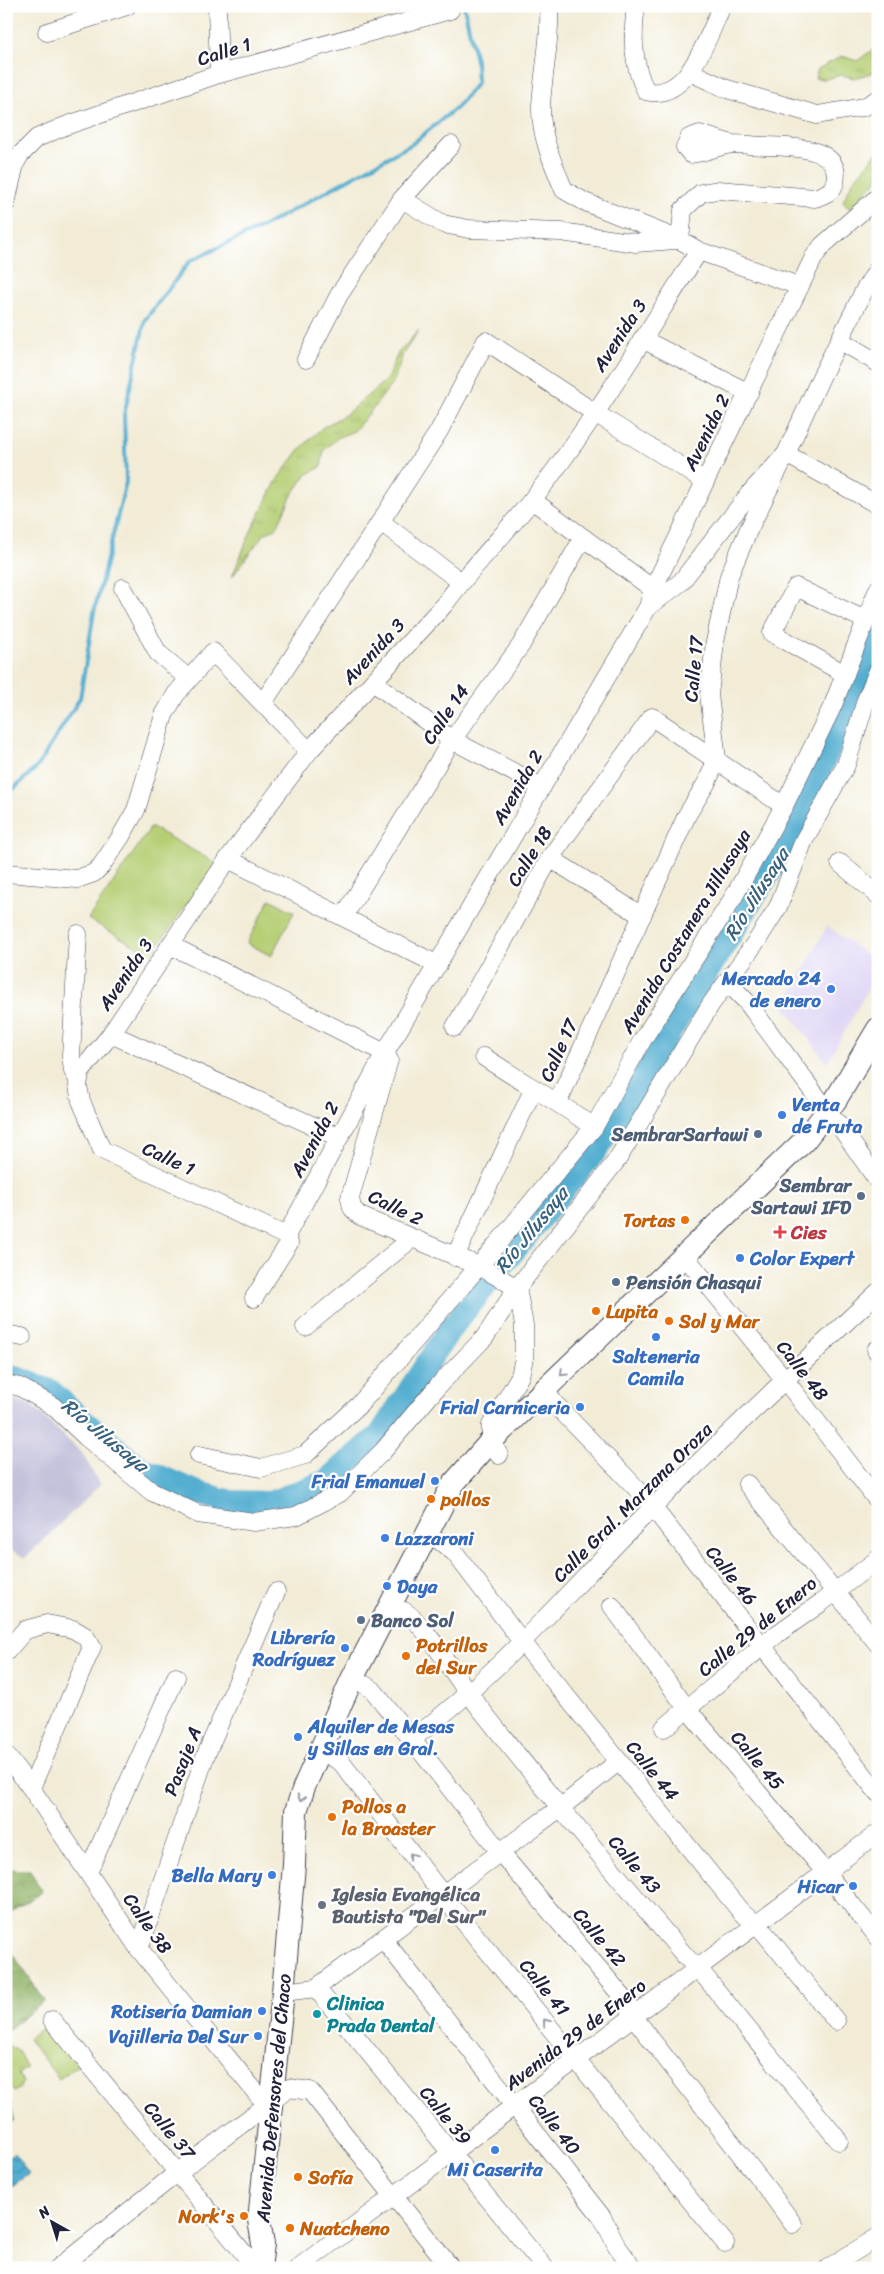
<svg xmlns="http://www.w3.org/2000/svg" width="884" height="2274" viewBox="0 0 884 2274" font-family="Sriracha,sans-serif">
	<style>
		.built { fill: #dfd5f5 }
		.industrial { fill: #c3c1db }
		.grass { fill: url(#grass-tufts); stroke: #6c7858 }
		.forest { fill: url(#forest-crowns); stroke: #596a50 }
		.pitch { fill: #b6cf74; stroke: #6c7858 }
		.water { fill: url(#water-waves); stroke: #3a6886 }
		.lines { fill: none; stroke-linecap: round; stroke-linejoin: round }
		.stream { stroke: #52aed0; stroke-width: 4 }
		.river { stroke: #52aed0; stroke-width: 24 }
		.minor-casing { stroke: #414052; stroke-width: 19 }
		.major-casing { stroke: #414052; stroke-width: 24 }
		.minor { stroke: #fff; stroke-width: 18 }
		.major { stroke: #fff; stroke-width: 22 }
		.oneway { stroke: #9c9ca7 }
		.shop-dot { fill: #3f7fe0; stroke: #fff; stroke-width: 2 }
		.service-dot { fill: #5c6f8a; stroke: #fff; stroke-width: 2 }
		.food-dot { fill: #e8710a; stroke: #fff; stroke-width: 2 }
		.health-dot { fill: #e0444e; stroke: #fff; stroke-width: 2 }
		.worship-dot { fill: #6b7280; stroke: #fff; stroke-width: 2 }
		.culture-dot { fill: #0f9aa8; stroke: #fff; stroke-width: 2 }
		.labels { text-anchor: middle; stroke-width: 4.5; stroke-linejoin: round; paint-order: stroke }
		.street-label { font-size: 19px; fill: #22223b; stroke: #fff }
		.shop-label { font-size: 19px; font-weight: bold; fill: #366cbe; stroke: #fff; text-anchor: end }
		.service-label { font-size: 19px; font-weight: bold; fill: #4e5e75; stroke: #fff; text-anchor: end }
		.food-label { font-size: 19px; font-weight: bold; fill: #c56008; stroke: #fff; text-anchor: start }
		.health-label { font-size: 19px; font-weight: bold; fill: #be3a42; stroke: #fff; text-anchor: start }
		.worship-label { font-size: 19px; font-weight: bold; fill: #5b616d; stroke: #fff; text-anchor: start }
		.culture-label { font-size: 19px; font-weight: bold; fill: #0d838f; stroke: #fff; text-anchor: start }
		.water-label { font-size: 20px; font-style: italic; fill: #38617e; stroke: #fff }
	</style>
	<defs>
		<pattern id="grass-tufts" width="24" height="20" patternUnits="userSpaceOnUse" patternTransform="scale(1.25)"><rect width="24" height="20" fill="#b6cf74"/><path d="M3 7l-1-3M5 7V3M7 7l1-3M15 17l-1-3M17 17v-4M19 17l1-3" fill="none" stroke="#9cb165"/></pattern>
		<pattern id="forest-crowns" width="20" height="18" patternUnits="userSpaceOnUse" patternTransform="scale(1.25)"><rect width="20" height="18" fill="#90b266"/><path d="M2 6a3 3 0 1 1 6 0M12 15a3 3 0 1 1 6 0" fill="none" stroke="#759055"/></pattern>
		<pattern id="water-waves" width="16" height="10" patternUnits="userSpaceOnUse" patternTransform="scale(1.25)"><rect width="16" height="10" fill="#52aed0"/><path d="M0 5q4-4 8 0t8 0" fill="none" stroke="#448daa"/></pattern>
	</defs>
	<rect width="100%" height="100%" fill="#fff"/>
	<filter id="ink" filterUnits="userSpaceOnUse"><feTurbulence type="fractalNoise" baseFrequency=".02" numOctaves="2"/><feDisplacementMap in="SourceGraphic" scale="10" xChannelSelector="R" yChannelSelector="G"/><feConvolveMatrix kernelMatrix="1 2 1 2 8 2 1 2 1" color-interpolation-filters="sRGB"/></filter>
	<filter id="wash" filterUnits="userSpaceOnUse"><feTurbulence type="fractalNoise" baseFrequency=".0096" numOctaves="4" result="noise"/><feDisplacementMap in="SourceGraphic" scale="20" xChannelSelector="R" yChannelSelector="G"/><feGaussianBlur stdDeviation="1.12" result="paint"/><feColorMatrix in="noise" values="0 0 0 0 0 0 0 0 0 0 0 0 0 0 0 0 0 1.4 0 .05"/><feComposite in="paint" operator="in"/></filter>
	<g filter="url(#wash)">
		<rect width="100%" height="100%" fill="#f2ecd7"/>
		<path class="built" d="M827 926 878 963V971L827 1063 784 1006Z"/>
		<path class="industrial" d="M6 1396 32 1406 82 1453 100 1485 25 1558 6 1547Z"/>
		<g class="grass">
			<path d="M878 46V71L854 78 842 75 825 79 815 78 818 69 842 56 857 61Z"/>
			<path d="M878 151V179L850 209 843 201 853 181Z"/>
			<path d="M419 330 403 354 394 381 371 411 354 431 339 437 324 450 321 467 306 475 292 495 277 527 263 535 232 577 250 533 278 478 301 448 323 427 345 415 387 379 398 353Z"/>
			<path d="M8 2045 18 2051 27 2068 18 2074 23 2083 20 2085 21 2087 14 2092 6 2083Z"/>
		</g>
		<g class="forest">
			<path d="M6 1869 30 1870 42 1892 11 1912 8 1947 45 2001 6 2031Z"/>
			<path d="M6 2082 14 2119 6 2131Z"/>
		</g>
		<g class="pitch">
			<path d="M151 827 216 863 151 955 88 919Z"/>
			<path d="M270 899 294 912 271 956 247 943Z"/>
			<path d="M50 2022 81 2063 59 2079 28 2039Z"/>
		</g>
		<path class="water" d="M14 2153 29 2174 6 2190V2158Z"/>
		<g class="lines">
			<path class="stream" d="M6 796 38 766 80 698 94 612 126 482 124 415 145 320 190 261 264 226 412 144 457 107 477 83 476 61 464 6"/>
			<path class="river" d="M6 1374 50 1391 89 1426 142 1469 195 1492 231 1502 270 1503 325 1482 380 1435 450 1329 596 1150 787 844 878 639"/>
		</g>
	</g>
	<g filter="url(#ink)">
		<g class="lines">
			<g class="minor-casing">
				<g id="minor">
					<path d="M217 6 219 74"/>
					<path d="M549 6C551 40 543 72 541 105 540 135 553 164 564 190L585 202 680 240 699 251 799 286"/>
					<path d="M636 6C632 35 632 64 646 91 688 102 708 36 722 6"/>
					<path d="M47 32 127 6"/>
					<path d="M690 72 727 89 817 115 864 107 878 99"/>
					<path d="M402 199 443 224 469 229 561 232 636 243 675 240"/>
					<path d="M6 203 15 164 20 155 37 138 65 126 219 74 450 10"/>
					<path d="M680 240 683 210 701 193 718 190 815 198C825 194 833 192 835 182 843 146 790 147 768 146 756 146 744 144 733 144 719 145 705 153 691 154L685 147 689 138 700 134 732 144"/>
					<path d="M642 339 749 393"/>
					<path d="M841 341 878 363"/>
					<path d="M306 359 339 295 402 199 451 145"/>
					<path d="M532 500 653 589"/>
					<path d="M381 522 461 582"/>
					<path d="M123 588 158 653 189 679"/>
					<path d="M648 607 681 582 750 493 786 454 878 505"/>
					<path d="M845 674 772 633 796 587 865 620"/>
					<path d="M373 682 452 740 542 787"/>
					<path d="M263 703 439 431 486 341 595 413 705 481"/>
					<path d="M550 858 642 916"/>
					<path d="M228 859 438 965"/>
					<path d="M840 863 878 895"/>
					<path d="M6 873 77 879 94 873 101 866 120 838 136 810 164 715 176 694 213 652 309 751"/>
					<path d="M344 916 452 740 521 645 583 538"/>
					<path d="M170 945 385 1053 389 1060 350 1198 352 1208 360 1216 479 1266 517 1288 524 1325V1358L520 1376 491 1425V1441L499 1455"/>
					<path d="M727 982 747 1002 828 1112"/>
					<path d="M455 1027 550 858 652 717 784 806"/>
					<path d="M111 1034 338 1137"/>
					<path d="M484 1057C520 1081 558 1102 594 1127"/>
					<path d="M78 1080 73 1071 71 1056 78 934"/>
					<path d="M558 1102 687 815 707 782 717 759 709 695 715 642 729 576 748 531 786 454 821 377 865 289 878 269"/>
					<path d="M837 1122 878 1181"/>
					<path d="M286 1236 102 1150 81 1101 78 1086 80 1073 111 1034 228 859 309 751 444 605C471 568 503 536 532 500 594 422 645 335 699 251"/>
					<path d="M684 1255 785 1380 878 1501"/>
					<path d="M455 1257 533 1090"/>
					<path d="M254 1298 289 1243 286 1236 385 1053 648 607 653 589 814 257 823 245 878 197"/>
					<path d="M305 1327 411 1239"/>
					<path d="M6 1334 22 1337"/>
					<path d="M876 1350 878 1352"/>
					<path d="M6 1384 20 1387 53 1406 86 1437 152 1492 198 1514 254 1522 296 1516 340 1493 383 1451 437 1387 485 1337 517 1288 617 1160 711 1004 758 939 778 907 804 840 846 765 866 700 878 671"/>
					<path d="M545 1389 554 1403 643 1495 878 1793"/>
					<path d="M199 1455 261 1468 305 1455 360 1404 479 1266 594 1127 643 1039 733 898 784 806 833 705 878 589"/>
					<path d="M747 1484 878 1644"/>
					<path d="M441 1542 455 1553 523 1643 742 1913 758 1925 836 2021"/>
					<path d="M612 1606 688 1710 826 1873 878 1937"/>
					<path d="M404 1611C425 1624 453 1673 469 1694 539 1784 613 1871 686 1957L698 1968 839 2141"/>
					<path d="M6 1652 25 1630 47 1624 73 1629 85 1636 92 1647 31 1788"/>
					<path d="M365 1685 373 1690 500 1852 626 2001 633 2016 772 2195 793 2224"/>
					<path d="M664 1728 777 1634 822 1602 878 1559"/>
					<path d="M412 1739C499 1674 563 1597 638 1522 717 1444 797 1368 878 1292"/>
					<path d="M6 1755 31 1788 139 1949 258 2095 273 2100"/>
					<path d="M333 1758 341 1762 452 1907 725 2243"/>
					<path d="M88 1872 176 1677"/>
					<path d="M383 1939 602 2217 617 2246 633 2268"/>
					<path d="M139 1949 205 1757 276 1592"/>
					<path d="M316 1988 545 2268"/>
					<path d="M283 1992 316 1988 560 1808 618 1762"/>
					<path d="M52 2020 256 2268"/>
					<path d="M58 2268 177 2173 289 2088 310 2091 451 2268"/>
					<path d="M298 2268 878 1833"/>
					<path d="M828 2268 878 2237"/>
				</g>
			</g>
			<g class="major-casing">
				<path id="major" d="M260 2268 263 2244 259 2220 283 1992 294 1865 296 1811 304 1787 352 1679 453 1484 491 1441 804 1141 835 1101 878 1029"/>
			</g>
			<use href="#minor" class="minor"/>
			<use href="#major" class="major"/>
		</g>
		<defs><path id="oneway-chevron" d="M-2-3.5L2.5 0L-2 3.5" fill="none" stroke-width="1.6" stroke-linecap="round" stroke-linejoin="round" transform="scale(1.25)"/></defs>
		<g class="oneway">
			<use href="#oneway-chevron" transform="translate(563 1373) rotate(136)"/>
			<use href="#oneway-chevron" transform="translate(301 1798) rotate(108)"/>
			<use href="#oneway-chevron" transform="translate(412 1856) rotate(-127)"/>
			<use href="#oneway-chevron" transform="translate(546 2022) rotate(-129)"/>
		</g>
	</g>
	<g class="shop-dot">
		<circle cx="831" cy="989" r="5"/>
		<circle cx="782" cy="1115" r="5"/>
		<circle cx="740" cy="1258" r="5"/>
		<circle cx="656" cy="1337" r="5"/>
		<circle cx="580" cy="1407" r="5"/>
		<circle cx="435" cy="1481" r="5"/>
		<circle cx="385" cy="1538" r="5"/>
		<circle cx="387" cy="1586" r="5"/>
		<circle cx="345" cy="1648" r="5"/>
		<circle cx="298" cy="1737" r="5"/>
		<circle cx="272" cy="1875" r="5"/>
		<circle cx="853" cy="1886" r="5"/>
		<circle cx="262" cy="2011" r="5"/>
		<circle cx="258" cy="2036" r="5"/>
		<circle cx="495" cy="2150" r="5"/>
	</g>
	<g class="service-dot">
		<circle cx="758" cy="1134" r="5"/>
		<circle cx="861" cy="1196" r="5"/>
		<circle cx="616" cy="1282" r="5"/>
		<circle cx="361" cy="1620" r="5"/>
	</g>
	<g class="food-dot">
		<circle cx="685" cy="1220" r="5"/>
		<circle cx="596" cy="1311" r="5"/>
		<circle cx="669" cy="1321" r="5"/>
		<circle cx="431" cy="1499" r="5"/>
		<circle cx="406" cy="1656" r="5"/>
		<circle cx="332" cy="1817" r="5"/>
		<circle cx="298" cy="2177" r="5"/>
		<circle cx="244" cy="2216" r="5"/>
		<circle cx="290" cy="2228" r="5"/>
	</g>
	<path class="health-dot" d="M777.5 1224.5h5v5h5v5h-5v5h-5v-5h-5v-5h5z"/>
	<circle class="worship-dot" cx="322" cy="1905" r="5"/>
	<circle class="culture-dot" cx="317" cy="2014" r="5"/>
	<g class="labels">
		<g class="street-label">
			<text transform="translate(224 51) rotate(-17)" y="7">Calle 1</text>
			<text transform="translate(619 335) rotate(-57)" y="7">Avenida 3</text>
			<text transform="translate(706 432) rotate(-64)" y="7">Avenida 2</text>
			<text transform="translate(373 651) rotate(-47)" y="7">Avenida 3</text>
			<text transform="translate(693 669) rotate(-85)" y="7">Calle 17</text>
			<text transform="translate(445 714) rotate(-56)" y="7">Calle 14</text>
			<text transform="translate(517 787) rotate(-60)" y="7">Avenida 2</text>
			<text transform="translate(529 856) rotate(-58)" y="7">Calle 18</text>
			<text transform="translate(685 931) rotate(-59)" y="7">Avenida Costanera Jillusaya</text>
			<text transform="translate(125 974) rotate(-56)" y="7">Avenida 3</text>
			<text transform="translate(558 1050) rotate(-66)" y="7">Calle 17</text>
			<text transform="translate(314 1139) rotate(-62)" y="7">Avenida 2</text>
			<text transform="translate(169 1158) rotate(25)" y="7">Calle 1</text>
			<text transform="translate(396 1207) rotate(26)" y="7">Calle 2</text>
			<text transform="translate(803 1370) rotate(52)" y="7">Calle 48</text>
			<text transform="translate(632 1502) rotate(-45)" y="7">Calle Gral. Marzana Oroza</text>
			<text transform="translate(732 1575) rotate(52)" y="7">Calle 46</text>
			<text transform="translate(757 1626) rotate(-39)" y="7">Calle 29 de Enero</text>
			<text transform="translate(758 1760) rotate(50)" y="7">Calle 45</text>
			<text transform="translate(182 1761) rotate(-69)" y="7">Pasaje A</text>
			<text transform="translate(653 1770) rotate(51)" y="7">Calle 44</text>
			<text transform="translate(635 1864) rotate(50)" y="7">Calle 43</text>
			<text transform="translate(148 1923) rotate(55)" y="7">Calle 38</text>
			<text transform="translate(600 1937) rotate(50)" y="7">Calle 42</text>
			<text transform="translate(545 1987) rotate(51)" y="7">Calle 41</text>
			<text transform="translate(575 2034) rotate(-37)" y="7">Avenida 29 de Enero</text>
			<text transform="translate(273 2098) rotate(-85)" y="7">Avenida Defensores del Chaco</text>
			<text transform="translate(446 2115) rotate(51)" y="7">Calle 39</text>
			<text transform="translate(555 2124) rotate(52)" y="7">Calle 40</text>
			<text transform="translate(170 2130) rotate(51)" y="7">Calle 37</text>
		</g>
		<g class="shop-label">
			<text x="821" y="985">Mercado 24<tspan x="821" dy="22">de enero</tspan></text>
			<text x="792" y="1111" text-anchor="start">Venta<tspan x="792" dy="22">de Fruta</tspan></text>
			<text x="750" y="1265" text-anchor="start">Color Expert</text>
			<text x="656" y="1363" text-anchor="middle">Salteneria<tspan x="656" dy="22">Camila</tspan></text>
			<text x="570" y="1414">Frial Carniceria</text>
			<text x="425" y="1488">Frial Emanuel</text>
			<text x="395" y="1545" text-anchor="start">Lazzaroni</text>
			<text x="397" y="1593" text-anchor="start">Daya</text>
			<text x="335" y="1644">Librería<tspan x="335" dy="22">Rodríguez</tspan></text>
			<text x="308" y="1733" text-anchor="start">Alquiler de Mesas<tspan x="308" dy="22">y Sillas en Gral.</tspan></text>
			<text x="262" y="1882">Bella Mary</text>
			<text x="843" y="1893">Hicar</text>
			<text x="252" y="2018">Rotisería Damian</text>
			<text x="248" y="2043">Vajilleria Del Sur</text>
			<text x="495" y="2176" text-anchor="middle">Mi Caserita</text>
		</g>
		<g class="service-label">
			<text x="748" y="1141">SembrarSartawi</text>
			<text x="851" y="1192">Sembrar<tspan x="851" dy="22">Sartawi IFD</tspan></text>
			<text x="626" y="1289" text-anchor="start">Pensión Chasqui</text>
			<text x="371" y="1627" text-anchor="start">Banco Sol</text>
		</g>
		<g class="food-label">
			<text x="675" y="1227" text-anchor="end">Tortas</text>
			<text x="606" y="1318">Lupita</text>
			<text x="679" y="1328">Sol y Mar</text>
			<text x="441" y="1506">pollos</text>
			<text x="416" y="1652">Potrillos<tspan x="416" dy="22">del Sur</tspan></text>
			<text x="342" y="1813">Pollos a<tspan x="342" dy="22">la Broaster</tspan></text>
			<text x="308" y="2184">Sofía</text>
			<text x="234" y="2223" text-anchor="end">Nork's</text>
			<text x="300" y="2235">Nuatcheno</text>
		</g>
		<g class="health-label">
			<text x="791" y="1239">Cies</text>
		</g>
		<g class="worship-label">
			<text x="332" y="1901">Iglesia Evangélica<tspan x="332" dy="22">Bautista "Del Sur"</tspan></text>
		</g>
		<g class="culture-label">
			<text x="327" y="2010">Clinica<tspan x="327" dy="22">Prada Dental</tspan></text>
		</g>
		<g class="water-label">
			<text transform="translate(756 894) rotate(-58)" y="7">Río Jilusaya</text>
			<text transform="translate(531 1230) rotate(-51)" y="7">Río Jilusaya</text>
			<text transform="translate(105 1435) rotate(39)" y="7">Río Jilusaya</text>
		</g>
	</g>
	<rect width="884" height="2274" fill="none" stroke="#fff" stroke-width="25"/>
	<g transform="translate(52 2222) rotate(321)" stroke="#ffffff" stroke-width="4" paint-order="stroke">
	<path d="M0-4L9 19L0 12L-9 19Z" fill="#22223b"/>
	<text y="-8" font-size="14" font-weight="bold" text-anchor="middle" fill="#22223b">N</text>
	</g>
</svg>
